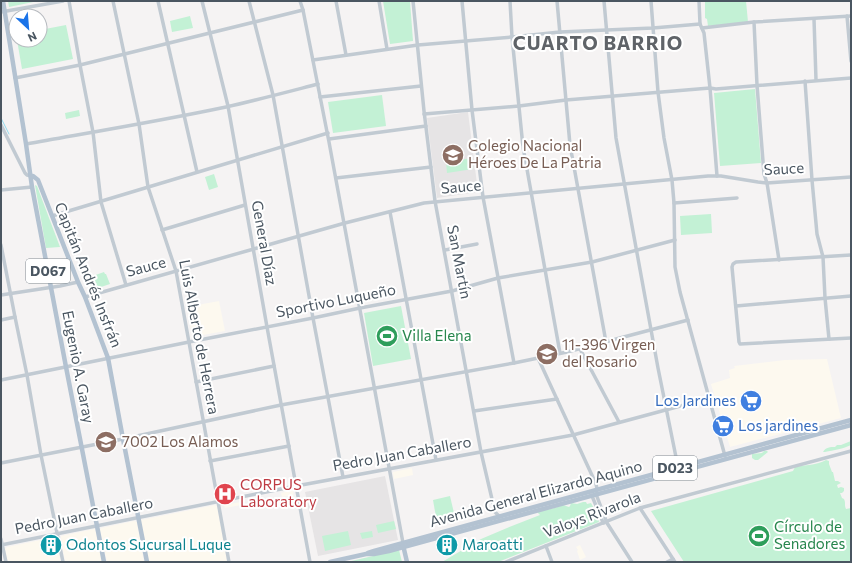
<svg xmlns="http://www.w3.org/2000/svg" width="852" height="563" viewBox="0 0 852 563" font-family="Commissioner,sans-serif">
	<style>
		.commercial { fill: #fdf9ef }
		.education { fill: #e6e4e5 }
		.green { fill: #c3f1d5 }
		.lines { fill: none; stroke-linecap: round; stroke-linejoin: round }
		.stream { stroke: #90daee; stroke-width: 1 }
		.minor { stroke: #c1cad2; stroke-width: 3.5 }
		.major { stroke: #b3c2d1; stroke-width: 4.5 }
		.labels { text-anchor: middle; stroke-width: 4; stroke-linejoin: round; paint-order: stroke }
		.shield { fill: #fff; stroke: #808990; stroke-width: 1 }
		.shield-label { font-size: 14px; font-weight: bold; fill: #4a5661 }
		.education-label { font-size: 15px; fill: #785e54; stroke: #fff; text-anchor: start }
		.street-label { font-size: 15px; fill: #4a5661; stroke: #fff }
		.leisure-label { font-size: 15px; fill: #27864d; stroke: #fff; text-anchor: start }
		.shop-label { font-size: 15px; fill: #366cbe; stroke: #fff; text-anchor: end }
		.health-label { font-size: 15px; fill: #be3a42; stroke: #fff; text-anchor: start }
		.culture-label { font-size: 15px; fill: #0d838f; stroke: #fff; text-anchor: start }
		.district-label { font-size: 19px; font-weight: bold; letter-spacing: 1px; fill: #5f6368; stroke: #fff }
	</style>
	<rect width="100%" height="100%" fill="#f5f3f3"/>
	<g class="commercial">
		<path d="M219 301 225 331 192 337 187 307Z"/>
		<path d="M827 359 841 418 730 447 711 384 730 378 729 370 735 368 734 366 785 360Z"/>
		<path d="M412 468 413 475 394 479 393 474V472Z"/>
		<path d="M293 490 294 499 289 500 288 496 282 497 281 493Z"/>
		<path d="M241 502V505L225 508 224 505Z"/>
		<path d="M215 505 217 506 227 562H149L140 520H141Z"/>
		<path d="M134 521 137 522 144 562H107L100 530 101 528Z"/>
		<path d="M94 529H95L103 562H65L61 538V536Z"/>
		<path d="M55 537 56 538 61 562H8L5 549 7 547Z"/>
		<path d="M580 545 586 557 580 560 577 551 578 550 576 547Z"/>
	</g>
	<g class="education">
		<path d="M468 112 478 192 437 198 427 118Z"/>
		<path d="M385 476 398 540 318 556 305 492Z"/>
	</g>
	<g class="green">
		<path d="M8 1H38L9 7Z"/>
		<path d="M383 1H410L413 41 390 44Z"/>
		<path d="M705 1H746L748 22 708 26 707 19 705 18Z"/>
		<path d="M190 16 193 28 172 32 170 21Z"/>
		<path d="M66 25 73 59 22 69 17 40H40V30Z"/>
		<path d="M755 89 761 163 720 166 714 93Z"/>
		<path d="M382 95 386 126 333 133 328 102Z"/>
		<path d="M79 110 80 116 66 119 65 113Z"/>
		<path d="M472 158 473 169 447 173 446 162Z"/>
		<path d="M214 174 218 187 209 190 205 177Z"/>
		<path d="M35 185 37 186 60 247 46 248Z"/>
		<path d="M711 214 712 233 681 235 680 216Z"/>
		<path d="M104 272 105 274H106L110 284 92 290 87 278Z"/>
		<path d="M401 306 411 359 373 366 364 313Z"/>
		<path d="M851 441V445C843 449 834 450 825 452H823C826 447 830 447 835 447L837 445H841Z"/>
		<path d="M764 451H767L768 452 758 460H755L752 458V454L762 453Z"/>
		<path d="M826 460 829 461V464L832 472H833L835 481H838L841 483 837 485 838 488 841 487 844 488V491L842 493H840L842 498 844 499C846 503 844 505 846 509L851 508V562H684L651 511 793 471 795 467C805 465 817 465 826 460Z"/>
		<path d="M450 496 454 513 436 517 433 500Z"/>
		<path d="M583 502H586L587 504 591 503 596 512 599 522 498 562H442L481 539 507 528 540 515 538 513V512C547 509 555 509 563 505L569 507 570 506 571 503 577 504Z"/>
		<path d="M394 521 396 529 378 533 376 525Z"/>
		<path d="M348 531 351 545 325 551 322 536Z"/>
		<path d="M372 531 373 537 362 539 360 533Z"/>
		<path d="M399 550 402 562H347Z"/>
	</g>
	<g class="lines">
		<path class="stream" d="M1 118 9 134"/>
		<g class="minor">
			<path d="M69 1 80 65 93 132 101 202 126 285"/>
			<path d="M113 1 139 124 148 187 176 271 229 562"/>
			<path d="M158 1 197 172"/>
			<path d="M202 1 228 106 267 327 310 562"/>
			<path d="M249 1 273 95 313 318 343 477"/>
			<path d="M300 1 303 10 329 142 403 543"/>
			<path d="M336 1 346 55"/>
			<path d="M379 1 387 49"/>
			<path d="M413 1 424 111 435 201 481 452 495 512 500 517"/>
			<path d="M462 1 472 110 483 197 514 363"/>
			<path d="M510 1 512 37 523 147 560 353"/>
			<path d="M557 1 570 145 606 342"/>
			<path d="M604 1 616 138 658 368 678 467"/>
			<path d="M651 1 658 92 664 138 672 180 674 203 675 267 680 292 725 456"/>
			<path d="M699 1 700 24 704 33 710 88 717 176"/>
			<path d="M1 12 63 1"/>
			<path d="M847 16 851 61"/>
			<path d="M814 19 816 80"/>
			<path d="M702 28 754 22"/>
			<path d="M313 60 418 45 512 37 560 32 653 28 700 24"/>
			<path d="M15 78 80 65 303 10"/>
			<path d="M805 81 812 180 817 234 823 257 825 298 829 339"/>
			<path d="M320 97 421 86"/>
			<path d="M424 114 519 106 566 100 710 88 716 89 851 78"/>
			<path d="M1 125 25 173 27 175 31 176"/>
			<path d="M329 139 426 126"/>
			<path d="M26 144C93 132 160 121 226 107 257 100 287 92 318 84"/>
			<path d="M336 178 431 167"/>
			<path d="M1 190 32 187"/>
			<path d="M674 203 737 198"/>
			<path d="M390 212 436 460"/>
			<path d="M52 216 328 133"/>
			<path d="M162 230 245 205"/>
			<path d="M1 245 15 317 27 375 41 455 63 562"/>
			<path d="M445 250 477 244"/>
			<path d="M851 255 736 262 733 264 732 267 739 342 740 344 851 338"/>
			<path d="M779 260 767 183 764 174 757 85 754 22 851 16"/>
			<path d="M1 295 60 286 78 282"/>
			<path d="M85 297 345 223 424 203 708 176H721L758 182 767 183 851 177"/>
			<path d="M736 306 851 296"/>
			<path d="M1 320 15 317"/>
			<path d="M580 349 619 422"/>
			<path d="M538 358 596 484 597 489 596 494 607 523 632 562"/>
			<path d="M1 380 189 342 313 318 360 308 452 291 498 278 592 262 675 240"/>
			<path d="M196 382 274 366"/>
			<path d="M474 411 557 399"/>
			<path d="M210 461 289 446"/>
			<path d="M1 463 123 439 281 405 514 363 567 352 688 320"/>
			<path d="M592 495V496L602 520 603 523H604"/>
			<path d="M640 508 675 562"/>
			<path d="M1 539 6 562"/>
			<path d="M1 545 296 486 573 435 710 398"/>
			<path d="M546 546 552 562"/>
			<path d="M506 562 640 508 851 451"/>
			<path d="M667 562 673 559"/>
		</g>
		<g class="major">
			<path d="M3 1 26 144 32 187 66 367 104 562"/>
			<path d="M31 176H33L38 180 78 282 85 297 108 358 123 439 147 562"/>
			<path d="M403 545 407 562"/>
			<path d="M368 553 374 551 851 420"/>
			<path d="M330 562 366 554H374L389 551 851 425"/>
		</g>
	</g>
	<defs>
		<g id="school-disc" transform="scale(1.15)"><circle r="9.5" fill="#8d6e63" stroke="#fff"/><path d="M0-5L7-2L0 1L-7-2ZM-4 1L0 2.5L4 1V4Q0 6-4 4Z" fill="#fff"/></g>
		<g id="stadium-disc" transform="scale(1.15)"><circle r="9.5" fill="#2e9e5b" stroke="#fff"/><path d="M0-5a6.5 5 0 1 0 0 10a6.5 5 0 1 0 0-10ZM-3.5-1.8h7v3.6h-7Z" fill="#fff"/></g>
		<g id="supermarket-disc" transform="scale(1.15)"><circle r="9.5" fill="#3f7fe0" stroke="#fff"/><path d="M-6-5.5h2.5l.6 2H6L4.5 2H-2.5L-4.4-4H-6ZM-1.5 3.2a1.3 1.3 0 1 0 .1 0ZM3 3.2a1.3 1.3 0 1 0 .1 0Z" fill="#fff"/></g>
		<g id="hospital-disc" transform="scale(1.15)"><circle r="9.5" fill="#e0444e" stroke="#fff"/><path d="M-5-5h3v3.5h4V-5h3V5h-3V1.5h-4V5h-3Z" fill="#fff"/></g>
		<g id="building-disc" transform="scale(1.15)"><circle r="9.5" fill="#0f9aa8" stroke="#fff"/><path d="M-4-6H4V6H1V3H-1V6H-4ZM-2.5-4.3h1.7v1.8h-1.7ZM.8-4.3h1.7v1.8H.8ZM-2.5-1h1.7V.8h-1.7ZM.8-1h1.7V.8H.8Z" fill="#fff"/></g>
	</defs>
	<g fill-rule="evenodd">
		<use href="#school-disc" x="453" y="155"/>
		<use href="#stadium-disc" x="387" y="336"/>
		<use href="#school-disc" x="547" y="354"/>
		<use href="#supermarket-disc" x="751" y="401"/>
		<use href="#supermarket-disc" x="723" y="426"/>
		<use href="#school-disc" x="106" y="442"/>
		<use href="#hospital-disc" x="225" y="494"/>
		<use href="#stadium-disc" x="759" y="536"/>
		<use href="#building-disc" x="51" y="545"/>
		<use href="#building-disc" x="447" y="545"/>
	</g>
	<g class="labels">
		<g class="shield">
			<rect x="26" y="259" width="44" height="24" rx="3"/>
			<rect x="653" y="456" width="44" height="24" rx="3"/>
		</g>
		<g class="shield-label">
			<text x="48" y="276">D067</text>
			<text x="675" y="473">D023</text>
		</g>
		<g class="education-label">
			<text x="468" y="151">Colegio Nacional<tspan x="468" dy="17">Héroes De La Patria</tspan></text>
			<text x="562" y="350">11-396 Virgen<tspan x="562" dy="17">del Rosario</tspan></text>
			<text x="122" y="447">7002 Los Alamos</text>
		</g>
		<g class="street-label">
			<text transform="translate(784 169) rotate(-3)" y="5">Sauce</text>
			<text transform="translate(461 187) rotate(-5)" y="5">Sauce</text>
			<text transform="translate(264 243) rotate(80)" y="5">General Díaz</text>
			<text transform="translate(459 262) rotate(79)" y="5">San Martín</text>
			<text transform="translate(146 267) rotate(-15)" y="5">Sauce</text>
			<text transform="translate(88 275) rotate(68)" y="5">Capitán Andrés Insfrán</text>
			<text transform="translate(336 301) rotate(-11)" y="5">Sportivo Luqueño</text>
			<text transform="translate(199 337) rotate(79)" y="5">Luis Alberto de Herrera</text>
			<text transform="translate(78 367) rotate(79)" y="5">Eugenio A. Garay</text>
			<text transform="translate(402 454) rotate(-10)" y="5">Pedro Juan Caballero</text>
			<text transform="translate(536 494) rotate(-15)" y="5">Avenida General Elizardo Aquino</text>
			<text transform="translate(592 515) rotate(-21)" y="5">Valoys Rivarola</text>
			<text transform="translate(84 516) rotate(-11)" y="5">Pedro Juan Caballero</text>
		</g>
		<g class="leisure-label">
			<text x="402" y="341">Villa Elena</text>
			<text x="774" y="532">Círculo de<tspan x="774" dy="17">Senadores</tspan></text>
		</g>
		<g class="shop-label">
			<text x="736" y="406">Los Jardines</text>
			<text x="738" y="431" text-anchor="start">Los jardines</text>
		</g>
		<g class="health-label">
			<text x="240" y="490">CORPUS<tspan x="240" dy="17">Laboratory</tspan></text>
		</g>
		<g class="culture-label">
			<text x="66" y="550">Odontos Sucursal Luque</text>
			<text x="462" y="550">Maroatti</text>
		</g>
		<g class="district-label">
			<text x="598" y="50">CUARTO BARRIO</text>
		</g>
	</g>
	<rect width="852" height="563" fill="none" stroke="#4a5661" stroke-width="4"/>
	<g transform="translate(28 28) rotate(154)"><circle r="19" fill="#ffffff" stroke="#b7bbc0"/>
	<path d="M0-3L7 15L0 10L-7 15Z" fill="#1a73e8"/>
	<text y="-6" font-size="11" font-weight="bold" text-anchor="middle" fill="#4a5661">N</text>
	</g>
</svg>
